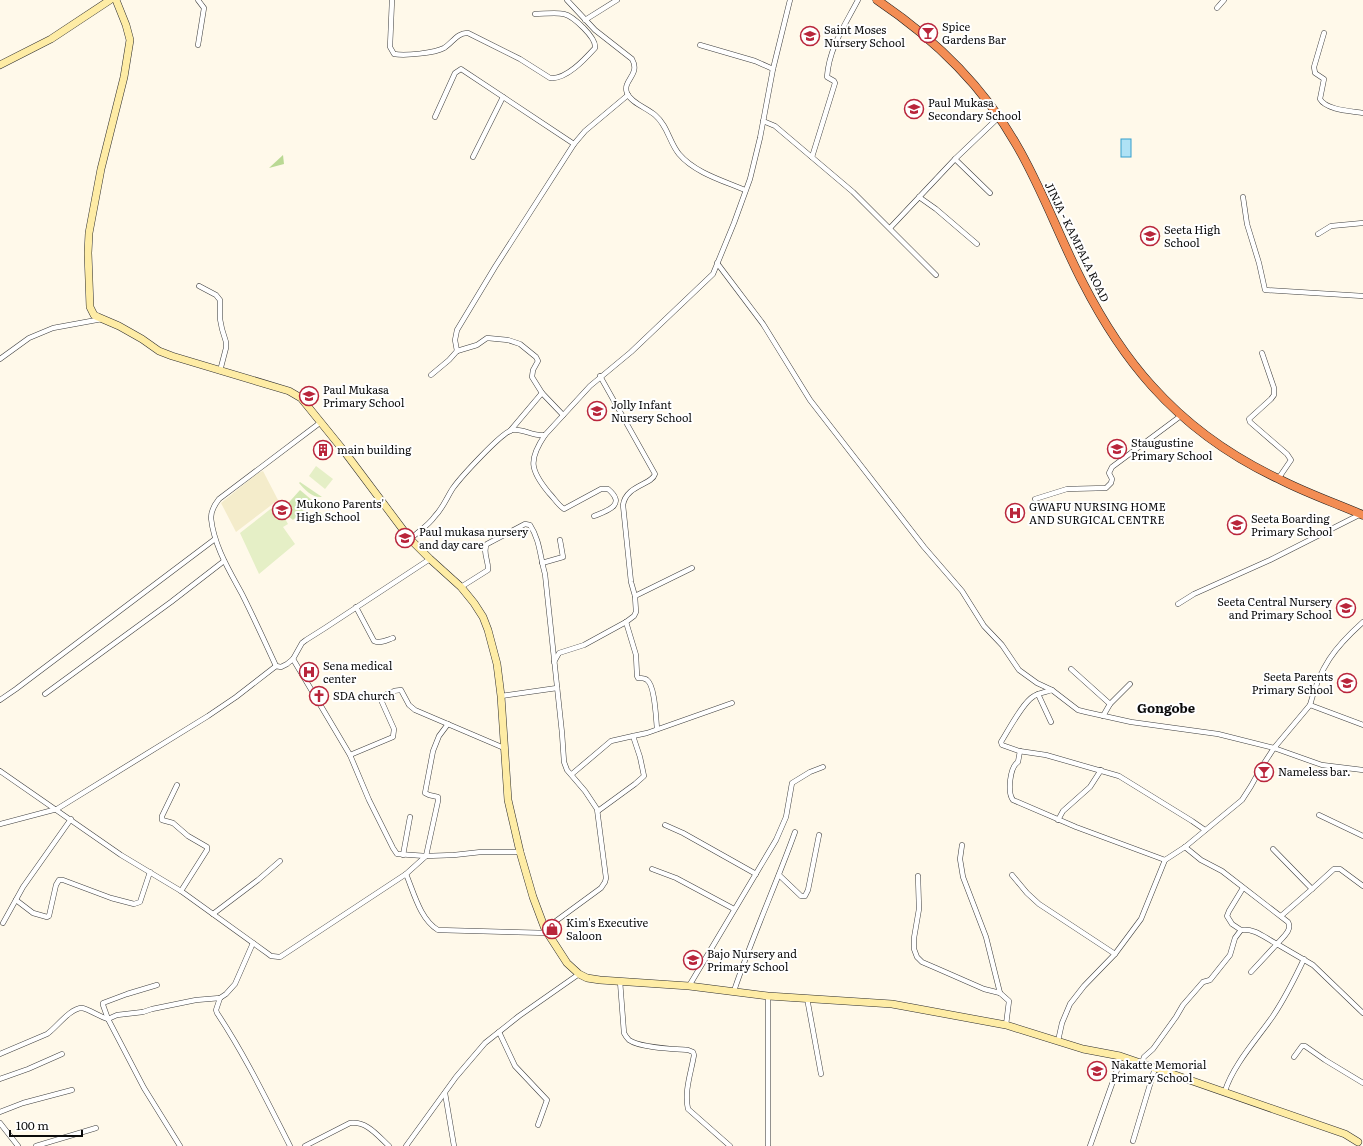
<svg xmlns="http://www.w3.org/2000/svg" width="1363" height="1146" viewBox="0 0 1363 1146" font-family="Literata,serif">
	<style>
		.farmland { fill: #f4eccb }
		.green { fill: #d4e8b5 }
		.forest { fill: #bad994 }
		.pitch { fill: #e5efc6 }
		.water { fill: #afe2f5; stroke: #379fcc }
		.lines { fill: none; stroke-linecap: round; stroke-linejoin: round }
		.street-casing { stroke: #3e3e3e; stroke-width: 5.5 }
		.secondary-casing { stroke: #2d2d2d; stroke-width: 8 }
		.highway-casing { stroke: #1c1c1c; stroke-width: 9 }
		.street { stroke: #fff; stroke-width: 4.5 }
		.secondary { stroke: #feeca5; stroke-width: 7 }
		.highway { stroke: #f38d54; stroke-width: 8 }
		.labels { text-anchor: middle; stroke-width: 4; stroke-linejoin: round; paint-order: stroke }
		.poi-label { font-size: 11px; fill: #0b0b0b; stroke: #fff; text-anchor: start }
		.street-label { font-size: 11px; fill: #0b0b0b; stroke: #fff }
		.quarter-label { font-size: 13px; font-weight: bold; fill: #0b0b0b; stroke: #fff }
	</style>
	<rect width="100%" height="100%" fill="#fff9ea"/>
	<path class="farmland" d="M263 471 278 500 236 532 221 503 258 473Z"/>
	<g class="green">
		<path d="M300 482 322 497C312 498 305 490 299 483Z"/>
		<path d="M300 490 313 501 293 520 288 516 283 509Z"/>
		<path d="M320 512 326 518 320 523 314 518Z"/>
	</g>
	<path class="forest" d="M283 155 284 164 269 168Z"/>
	<g class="pitch">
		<path d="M316 466 333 479 325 489 309 476Z"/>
		<path d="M278 506 288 524 283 527 295 544 259 574 240 533 273 507Z"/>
	</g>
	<rect class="water" x="1121" y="139" width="10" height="18"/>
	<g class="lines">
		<g class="street-casing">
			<g id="street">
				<path d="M198 0 204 8 198 45"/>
				<path d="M392 0 390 47 394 54C405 56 435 53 444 48 452 43 458 32 468 33L520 59 550 78C566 80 585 59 595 48 597 38 573 16 564 14 555 12 544 14 535 14"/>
				<path d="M567 0 595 30 632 59C641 75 622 80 627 93 631 103 647 108 655 115 668 126 669 142 679 154 695 173 724 181 745 190"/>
				<path d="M1217 8 1224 0"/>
				<path d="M585 20 617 0"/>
				<path d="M1324 33 1314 67 1315 73 1324 79 1320 99C1326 110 1351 111 1363 113"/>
				<path d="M700 45 755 61 773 69"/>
				<path d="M435 117 455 73 461 69 574 144"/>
				<path d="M763 121 775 126 853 192 936 275"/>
				<path d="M473 157 503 97"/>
				<path d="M812 157 835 83 834 81 827 77C829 48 845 25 858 0"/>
				<path d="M955 159 990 193"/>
				<path d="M919 197 936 209 977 244"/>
				<path d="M1243 197 1247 224 1259 263 1265 290 1363 296"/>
				<path d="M890 228 955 159 999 117"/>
				<path d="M1318 234 1331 226 1363 223"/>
				<path d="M717 263 763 324 810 400 924 547 962 591 984 626 1002 645 1019 670 1037 683 1052 690 1078 710 1086 712 1131 722 1218 734 1274 748 1322 765 1363 770"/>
				<path d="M199 286 216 295 220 300V319L222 329 226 342V348L220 371"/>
				<path d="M457 351 477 345 487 338 508 340 520 344 536 357 538 361 533 370 532 377 542 393 563 415"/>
				<path d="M1262 353 1274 388V395L1271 399 1249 419 1250 422 1287 454 1291 460 1278 479"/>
				<path d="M0 359 29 338 53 328 102 319"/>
				<path d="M431 375 449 360 457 351 455 340 457 330 495 267 574 144 585 131 628 95"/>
				<path d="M510 431 542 393"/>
				<path d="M545 435C528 460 530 470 549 493 554 498 558 505 564 509L601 489H608C627 505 607 511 594 516"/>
				<path d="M1035 499 1067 489 1106 488 1111 483 1112 479 1109 473 1112 467 1182 415"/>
				<path d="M410 539C418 532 429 525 435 516 443 508 447 497 453 488 461 477 501 433 512 430 523 428 533 437 545 435L590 386 631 352 713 274 734 223 750 179 760 138 773 69 790 0"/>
				<path d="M542 563 563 557 560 540"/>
				<path d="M461 587 488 570C489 562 482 551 487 544L525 524 530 525C540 540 540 557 545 574L562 733 564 762 567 770 585 791 597 809 606 878 605 882 601 888 545 929"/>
				<path d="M635 596 692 568"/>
				<path d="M1178 604 1194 594 1270 560 1361 514"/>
				<path d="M356 607 374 641C380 644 387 640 393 638"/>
				<path d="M626 622 636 655 637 676 638 678C641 678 645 678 647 680 655 685 656 719 657 729"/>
				<path d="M293 659 350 755 369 800 393 848 397 854 426 856 454 855 481 852H520"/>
				<path d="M554 662 559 653 584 645 626 622 634 616 636 612 635 596 631 582 623 505C626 485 652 485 655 474L600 376"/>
				<path d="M276 666C265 642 254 618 242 594 229 570 214 546 211 518 211 510 215 504 219 499L321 422"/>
				<path d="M1071 669 1110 704"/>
				<path d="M1052 690C1046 692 1039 693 1034 696 1023 702 1008 731 1001 742L1002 745 1019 751 1046 755 1119 776 1192 821 1205 830"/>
				<path d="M45 694 171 602 224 561"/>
				<path d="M1038 694 1051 722"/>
				<path d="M501 696 557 688"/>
				<path d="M0 700 16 689 215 539"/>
				<path d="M1310 705C1320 667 1334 648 1363 622"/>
				<path d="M1103 716 1110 704 1130 684"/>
				<path d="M1020 751 1018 762C1010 767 1007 792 1013 800L1076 827 1165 860"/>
				<path d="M350 755 393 737 394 729 381 700C384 694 394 690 401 690L409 705 415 710 504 748"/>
				<path d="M0 771 121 855 181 891 267 953 271 956 280 957 406 874 426 856 438 801V797L429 795 425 793 433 751 439 736 448 724"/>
				<path d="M572 774 611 741 633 736"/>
				<path d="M177 785 162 816V820L173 823 188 836 207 847V850L181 891"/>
				<path d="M598 811 635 784 644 776 640 757 633 736 647 733 732 703"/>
				<path d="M1319 815 1363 836"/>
				<path d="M1058 820 1063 811 1090 787 1101 770"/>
				<path d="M0 824 57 809 208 716 236 697 276 666 281 667 287 664 293 659 302 643 306 640 325 628 430 559"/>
				<path d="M665 825 683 833 756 874"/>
				<path d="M962 845 960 859 963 877 986 937 1000 993 1009 1001 1006 1025"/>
				<path d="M1273 849 1312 889 1334 869H1340L1363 886"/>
				<path d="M403 855 410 817"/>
				<path d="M652 869 676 878 734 909"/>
				<path d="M406 874C414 893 420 919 438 930L548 933"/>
				<path d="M779 875 801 896H805L808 890 819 835"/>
				<path d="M1012 875 1027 893 1039 904 1115 954"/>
				<path d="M918 876 919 909 914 938V949L917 957 922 962 936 968 984 989 1000 993"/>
				<path d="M16 900 33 913 47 917 49 916 56 885 59 880H63L111 898 134 904 140 902 150 872"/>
				<path d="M213 914 258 880 280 861"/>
				<path d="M1281 916 1312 889"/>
				<path d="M3 923 23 887 71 819"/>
				<path d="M1241 930 1232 924 1227 916 1229 911 1243 888"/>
				<path d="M1251 972 1277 944 1313 965 1363 1013"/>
				<path d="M620 981 624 1033C625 1035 627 1038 629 1040 640 1048 674 1049 688 1050L693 1052 694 1055C691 1073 684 1091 688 1109L730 1146"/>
				<path d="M157 985 127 994 103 1003V1005L108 1019 144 1088 180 1146"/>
				<path d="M689 986 776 840 786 817 792 783 810 772 823 767"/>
				<path d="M734 991C752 937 776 885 795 832"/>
				<path d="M768 996V1145"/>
				<path d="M220 998 216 1010 217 1013C245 1055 267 1101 290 1146"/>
				<path d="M807 998 821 1074"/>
				<path d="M499 1032 515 1066 547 1100 538 1125"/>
				<path d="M1058 1041 1062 1023 1070 1004 1084 986 1115 954 1141 919 1165 860 1185 847 1242 800 1251 786 1261 768 1274 748 1310 705 1363 725"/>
				<path d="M0 1054 47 1034C56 1028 70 1008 82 1008 88 1009 101 1017 108 1019L117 1015 143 1012 152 1009 196 1000 220 998 226 994 235 984 253 943"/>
				<path d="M1294 1057 1302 1046H1305L1325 1060 1363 1083"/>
				<path d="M1142 1063 1144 1057 1153 1049 1176 1017 1183 1005 1203 982 1210 980 1230 955 1235 938 1241 930C1255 928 1265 938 1277 944 1282 938 1293 930 1288 922L1222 871 1201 860 1185 847"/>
				<path d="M0 1079 28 1069 62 1054"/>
				<path d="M1225 1091C1233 1065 1257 1039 1273 1016 1285 998 1295 978 1304 959"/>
				<path d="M445 1093 454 1146"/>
				<path d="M0 1112 23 1103 72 1090"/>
				<path d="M0 1123 18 1146"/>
				<path d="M1133 1141 1155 1068"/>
				<path d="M36 1146 96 1128"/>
				<path d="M305 1146 350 1123C367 1121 377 1135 389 1146"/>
				<path d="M406 1146 456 1077 485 1043 519 1016 579 974"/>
				<path d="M1090 1146 1117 1070 1120 1056"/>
			</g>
		</g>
		<g class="secondary-casing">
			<g id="secondary">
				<path d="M116 0 126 25 130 40 124 77 101 169 89 233 88 253 90 307 94 315 98 317 119 326 142 339 159 351 172 356 289 391 301 398 344 451 410 539 430 559 461 587 474 603 483 617 488 630 497 664 501 696 508 800 520 852 533 897 545 929 567 963 579 974 587 978 600 980 689 986 768 996 892 1004 1006 1025 1083 1049 1120 1056 1155 1068 1345 1134 1358 1142"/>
				<path d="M0 65 51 39 110 0"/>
			</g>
		</g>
		<g class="highway-casing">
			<path id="highway" d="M877 0C932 37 983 86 1016 144 1042 188 1059 237 1083 283 1102 320 1124 355 1152 386 1187 425 1232 457 1279 479 1306 493 1335 503 1363 515"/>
		</g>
		<use href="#street" class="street"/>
		<use href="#secondary" class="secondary"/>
		<use href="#highway" class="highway"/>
	</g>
	<defs>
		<g id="bar-ring" transform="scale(1)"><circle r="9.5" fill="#fff" stroke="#b9253b" stroke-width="1.5"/><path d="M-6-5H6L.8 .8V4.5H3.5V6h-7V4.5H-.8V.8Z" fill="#b9253b"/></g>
		<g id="school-ring" transform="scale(1)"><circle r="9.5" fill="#fff" stroke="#b9253b" stroke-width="1.5"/><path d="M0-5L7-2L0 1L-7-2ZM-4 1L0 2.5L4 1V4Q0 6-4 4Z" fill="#b9253b"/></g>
		<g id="building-ring" transform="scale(1)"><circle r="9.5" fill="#fff" stroke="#b9253b" stroke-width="1.5"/><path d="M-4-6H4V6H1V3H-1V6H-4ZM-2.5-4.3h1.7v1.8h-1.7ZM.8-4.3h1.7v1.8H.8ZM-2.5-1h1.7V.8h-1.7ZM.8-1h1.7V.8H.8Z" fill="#b9253b"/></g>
		<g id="hospital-ring" transform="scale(1)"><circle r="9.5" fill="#fff" stroke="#b9253b" stroke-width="1.5"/><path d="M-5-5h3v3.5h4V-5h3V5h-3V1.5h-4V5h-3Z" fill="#b9253b"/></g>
		<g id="church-ring" transform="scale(1)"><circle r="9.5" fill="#fff" stroke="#b9253b" stroke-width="1.5"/><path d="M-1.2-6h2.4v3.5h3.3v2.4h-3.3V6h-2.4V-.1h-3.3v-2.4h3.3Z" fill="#b9253b"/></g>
		<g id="shop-ring" transform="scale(1)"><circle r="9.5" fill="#fff" stroke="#b9253b" stroke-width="1.5"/><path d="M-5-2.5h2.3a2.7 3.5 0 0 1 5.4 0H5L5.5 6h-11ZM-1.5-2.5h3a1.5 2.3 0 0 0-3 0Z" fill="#b9253b"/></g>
	</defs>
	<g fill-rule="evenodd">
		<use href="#bar-ring" x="928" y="33"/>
		<use href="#school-ring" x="810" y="36"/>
		<use href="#school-ring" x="914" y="109"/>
		<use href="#school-ring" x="1150" y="236"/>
		<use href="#school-ring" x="309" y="396"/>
		<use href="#school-ring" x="597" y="411"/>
		<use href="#school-ring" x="1117" y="449"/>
		<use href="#building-ring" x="323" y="450"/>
		<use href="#school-ring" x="282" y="510"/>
		<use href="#hospital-ring" x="1015" y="513"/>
		<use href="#school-ring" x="1237" y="525"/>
		<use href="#school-ring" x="405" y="538"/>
		<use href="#school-ring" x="1346" y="608"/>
		<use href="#hospital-ring" x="309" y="672"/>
		<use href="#school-ring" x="1347" y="683"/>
		<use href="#church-ring" x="319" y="696"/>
		<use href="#bar-ring" x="1264" y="772"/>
		<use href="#shop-ring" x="552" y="929"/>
		<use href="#school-ring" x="693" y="960"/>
		<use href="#school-ring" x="1097" y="1071"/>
	</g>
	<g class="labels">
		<g class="poi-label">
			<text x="942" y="31">Spice<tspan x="942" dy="13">Gardens Bar</tspan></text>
			<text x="824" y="34">Saint Moses<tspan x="824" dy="13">Nursery School</tspan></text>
			<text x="928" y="107">Paul Mukasa<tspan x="928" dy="13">Secondary School</tspan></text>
			<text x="1164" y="234">Seeta High<tspan x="1164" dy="13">School</tspan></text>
			<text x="323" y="394">Paul Mukasa<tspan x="323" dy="13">Primary School</tspan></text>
			<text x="611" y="409">Jolly Infant<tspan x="611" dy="13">Nursery School</tspan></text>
			<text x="1131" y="447">Staugustine<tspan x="1131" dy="13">Primary School</tspan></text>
			<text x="337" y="454">main building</text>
			<text x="296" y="508">Mukono Parents'<tspan x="296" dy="13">High School</tspan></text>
			<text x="1029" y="511">GWAFU NURSING HOME<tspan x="1029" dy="13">AND SURGICAL CENTRE</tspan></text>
			<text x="1251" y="523">Seeta Boarding<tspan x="1251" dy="13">Primary School</tspan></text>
			<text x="419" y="536">Paul mukasa nursery<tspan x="419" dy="13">and day care</tspan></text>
			<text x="1332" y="606" text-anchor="end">Seeta Central Nursery<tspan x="1332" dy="13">and Primary School</tspan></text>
			<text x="323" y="670">Sena medical<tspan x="323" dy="13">center</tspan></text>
			<text x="1333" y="681" text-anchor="end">Seeta Parents<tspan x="1333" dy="13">Primary School</tspan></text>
			<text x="333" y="700">SDA church</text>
			<text x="1278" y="776">Nameless bar.</text>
			<text x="566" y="927">Kim's Executive<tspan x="566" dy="13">Saloon</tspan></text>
			<text x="707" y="958">Bajo Nursery and<tspan x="707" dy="13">Primary School</tspan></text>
			<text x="1111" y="1069">Nakatte Memorial<tspan x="1111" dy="13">Primary School</tspan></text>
		</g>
		<g class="street-label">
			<text transform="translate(1077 242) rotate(64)" y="4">JINJA - KAMPALA ROAD</text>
		</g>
		<g class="quarter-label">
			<text x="1166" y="713">Gongobe</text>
		</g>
	</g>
	<path d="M10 1130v6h72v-6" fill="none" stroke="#0b0b0b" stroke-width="2"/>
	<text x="16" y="1130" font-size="12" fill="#0b0b0b" stroke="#ffffff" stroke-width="3" paint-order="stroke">100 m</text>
</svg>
